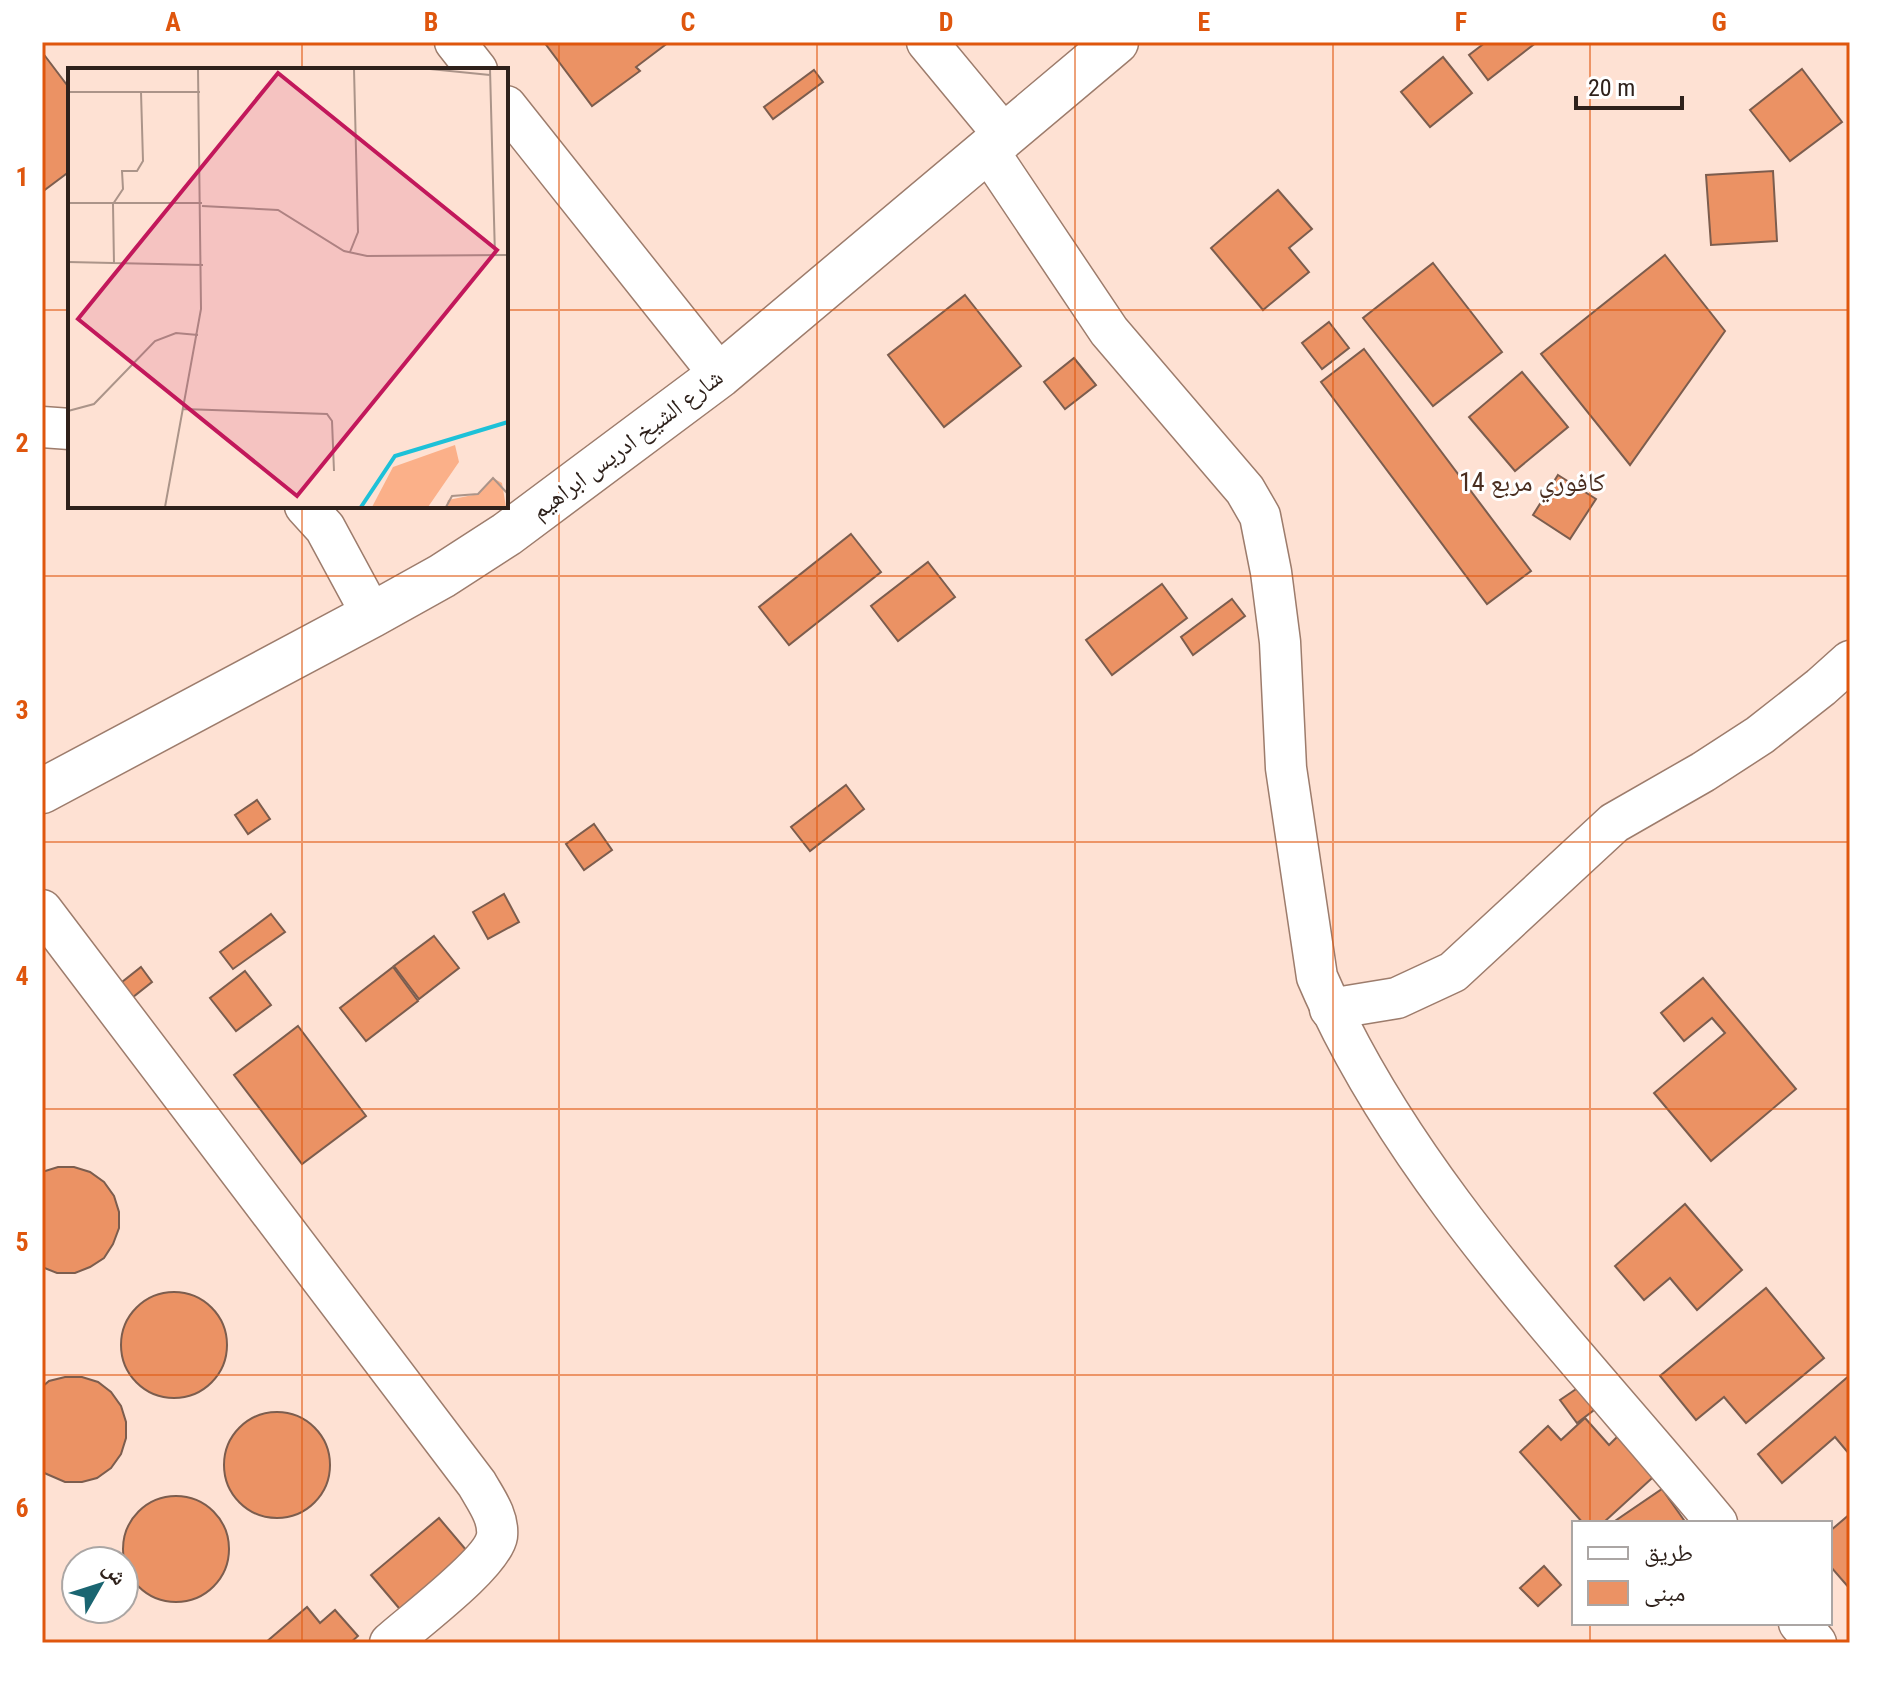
<svg xmlns="http://www.w3.org/2000/svg" width="1892" height="1685" viewBox="0 0 1892 1685" font-family="'Roboto Condensed','Noto Naskh Arabic',sans-serif">
	<style>
		.building { fill: #eb9264; stroke: #7c5d4e; stroke-width: 2 }
		.lines { fill: none; stroke-linecap: round; stroke-linejoin: round }
		.street-casing { stroke: #9d7c6c; stroke-width: 43 }
		.secondary-casing { stroke: #9d7c6c; stroke-width: 47 }
		.street { stroke: #fff; stroke-width: 40 }
		.secondary { stroke: #fff; stroke-width: 44 }
		.grid { fill: none; stroke: #df560d; stroke-width: 2; stroke-opacity: 0.55 }
		.labels { text-anchor: middle; stroke-width: 6; stroke-linejoin: round; paint-order: stroke }
		.street-label { font-size: 24px; fill: #2e211b; stroke: #fff }
		.neighbourhood-label { font-size: 26px; fill: #492d1f; stroke: #fff }
		.inset-river { fill: none; stroke: #1ec1d8; stroke-width: 4 }
		.inset-road { fill: none; stroke: #ab9489; stroke-width: 2 }
		.view { fill: #c2185b; fill-opacity: 0.15; stroke: #c2185b; stroke-width: 4 }
		.inset-edge { fill: none; stroke: #2e211b; stroke-width: 4 }
		.neatline { fill: none; stroke: #df560d; stroke-width: 3 }
		.grid-label { font-size: 26px; text-anchor: middle; font-weight: bold; fill: #df560d }
	</style>
	<rect width="100%" height="100%" fill="#fee1d3"/>
	<g class="building">
		<path d="M544 42H669L636 67 640 71 592 106Z"/>
		<path d="M1486 42H1537L1488 80 1469 55Z"/>
		<path d="M42 52 70 89V171L42 192Z"/>
		<path d="M1443 57 1472 93 1430 127 1401 92Z"/>
		<path d="M1802 69 1842 122 1790 161 1750 110Z"/>
		<path d="M814 70 823 82 773 119 764 107Z"/>
		<path d="M1773 171 1777 241 1711 245 1706 175Z"/>
		<path d="M1278 190 1312 229 1289 248 1309 272 1263 310 1211 248Z"/>
		<path d="M1665 255 1725 331 1630 465 1541 354Z"/>
		<path d="M1433 263 1502 352 1433 406 1363 318Z"/>
		<path d="M965 295 1021 366 944 427 888 355Z"/>
		<path d="M1329 322 1349 348 1322 369 1302 343Z"/>
		<path d="M1364 349 1531 571 1487 604 1321 382Z"/>
		<path d="M1074 358 1096 385 1065 409 1044 382Z"/>
		<path d="M1522 372 1568 427 1515 471 1469 417Z"/>
		<path d="M1558 475 1596 499 1570 539 1533 515Z"/>
		<path d="M851 534 881 572 789 645 759 607Z"/>
		<path d="M928 562 955 597 898 641 871 606Z"/>
		<path d="M1162 584 1187 618 1112 675 1086 640Z"/>
		<path d="M1232 599 1245 616 1193 655 1181 637Z"/>
		<path d="M846 785 864 809 810 851 791 827Z"/>
		<path d="M257 800 270 819 248 834 235 815Z"/>
		<path d="M594 824 612 850 584 870 566 844Z"/>
		<path d="M504 894 519 922 488 939 473 912Z"/>
		<path d="M271 914 285 932 233 969 220 952Z"/>
		<path d="M434 936 459 968 419 999 394 966Z"/>
		<path d="M141 967 152 982 128 1001 117 986Z"/>
		<path d="M393 967 418 1001 366 1041 340 1008Z"/>
		<path d="M245 971 271 1005 236 1031 210 998Z"/>
		<path d="M1703 978 1796 1089 1711 1161 1654 1093 1725 1033 1712 1018 1684 1041 1661 1013Z"/>
		<path d="M298 1026 366 1116 302 1164 234 1075Z"/>
		<path d="M58 1167H74L90 1172 104 1182 114 1196 119 1212V1228L113 1244 104 1258 90 1267 75 1273H57L42 1267V1172Z"/>
		<path d="M1685 1204 1742 1270 1697 1310 1670 1278 1644 1300 1615 1266Z"/>
		<path d="M1766 1288 1824 1358 1746 1423 1724 1397 1696 1420 1660 1376Z"/>
		<circle cx="174" cy="1345" r="53"/>
		<path d="M1850 1375V1455L1835 1437 1782 1483 1758 1454Z"/>
		<path d="M65 1377H82L98 1382 111 1392 121 1406 126 1422V1438L121 1454 111 1468 97 1478 82 1482H65L42 1472V1387L49 1381Z"/>
		<path d="M1582 1385 1598 1407 1577 1423 1560 1400Z"/>
		<circle cx="277" cy="1465" r="53"/>
		<path d="M1585 1418 1609 1445 1625 1429 1662 1469 1603 1523H1583L1520 1452 1548 1426 1561 1440Z"/>
		<path d="M1662 1489 1686 1523H1612Z"/>
		<circle cx="176" cy="1549" r="53"/>
		<path d="M1850 1514V1589L1830 1566V1531Z"/>
		<path d="M439 1518 472 1557 404 1614 371 1575Z"/>
		<path d="M1544 1566 1561 1585 1538 1606 1520 1588Z"/>
		<path d="M307 1607 320 1623 335 1610 358 1636 350 1643H265Z"/>
	</g>
	<g class="lines">
		<g class="street-casing">
			<g id="street">
				<path d="M455 42 477 70"/>
				<path d="M927 42 1004 135"/>
				<path d="M506 106 720 375"/>
				<path d="M987 149 1109 331 1245 490 1260 516 1271 572 1280 642 1286 768 1317 977C1404 1181 1577 1353 1717 1523"/>
				<path d="M42 427 70 429"/>
				<path d="M305 506 325 528 372 615"/>
				<path d="M42 910 477 1484C486 1500 499 1517 497 1536 493 1563 412 1623 390 1643"/>
				<path d="M1330 1009 1397 998 1453 972 1614 823 1703 772 1760 735 1821 687 1850 661"/>
				<path d="M1799 1623 1816 1643"/>
			</g>
		</g>
		<g class="secondary-casing">
			<path id="secondary" d="M42 791 372 615 442 576 507 534 720 375 1116 42"/>
		</g>
		<use href="#street" class="street"/>
		<use href="#secondary" class="secondary"/>
	</g>
	<path class="grid" d="M302 42V70M559 42V1643M817 42V1643M1075 42V1643M1333 42V1643M1590 42V1523M42 310H70M506 310H1850M302 506V1643M42 576H1850M42 842H1850M42 1109H1850M42 1375H1850M1590 1623V1643"/>
	<g class="labels">
		<g class="street-label">
			<text transform="translate(627 444) rotate(-37)" y="8">شارع الشيخ ادريس ابراهيم</text>
		</g>
		<g class="neighbourhood-label">
			<text x="1532" y="491">كافوري مربع 14</text>
		</g>
	</g>
	<g transform="translate(68 68)">
		<rect width="440" height="440" fill="#fee1d3"/>
		<path d="M387 377 391 394 360 439H304L325 399ZM425 410 434 415 438 439H378L380 432 410 426Z" fill="#fbb089"/>
		<path class="inset-river" d="M293 439 327 388 440 354"/>
		<path class="inset-road" d="M362 1 422 7M422 1 427 188M0 24H132M0 135H134M134 138 210 142 276 183 299 188 440 187M282 184 290 164 286 1M0 194 135 197M46 196 45 136 55 121 54 103H69L75 93 73 24M115 341 259 346 264 353 266 403M0 343 26 336 87 273 108 265 130 267M97 439 133 241 130 1M378 439 384 428 410 426 425 410 440 426"/>
		<path class="view" d="M210 5 429 182 229 428 10 251Z"/>
		<rect width="440" height="440" class="inset-edge"/>
	</g>
	<rect width="1892" height="1685" fill="none" stroke="#ffffff" stroke-width="88"/>
	<rect x="1572" y="1521" width="260" height="104" fill="#ffffff" stroke="#aba6a4" stroke-width="2"/>
	<rect x="1588" y="1547" width="40" height="12" fill="#ffffff" stroke="#aba6a4" stroke-width="2"/>
	<text x="1644" y="1561" font-size="24" fill="#2e211b">طريق</text>
	<rect x="1588" y="1581" width="40" height="24" fill="#eb9264" stroke="#aba6a4" stroke-width="2"/>
	<text x="1644" y="1601" font-size="24" fill="#2e211b">مبنى</text>
	<g transform="translate(100 1585) rotate(51)"><circle r="38" fill="#ffffff" stroke="#aba6a4" stroke-width="2"/>
	<path d="M0-6L14 30L0 20L-14 30Z" fill="#1a6571"/>
	<text y="-12" font-size="22" font-weight="bold" text-anchor="middle" fill="#2e211b">ش</text>
	</g>
	<path d="M1576 96v12h106v-12" fill="none" stroke="#2e211b" stroke-width="4"/>
	<text x="1588" y="96" font-size="24" fill="#2e211b" stroke="#ffffff" stroke-width="6" paint-order="stroke">20 m</text>
	<rect x="44" y="44" width="1804" height="1597" class="neatline"/>
	<g class="grid-label">
		<text x="173" y="31">A</text>
		<text x="431" y="31">B</text>
		<text x="688" y="31">C</text>
		<text x="946" y="31">D</text>
		<text x="1204" y="31">E</text>
		<text x="1461" y="31">F</text>
		<text x="1719" y="31">G</text>
		<text x="22" y="186">1</text>
		<text x="22" y="452">2</text>
		<text x="22" y="719">3</text>
		<text x="22" y="985">4</text>
		<text x="22" y="1251">5</text>
		<text x="22" y="1517">6</text>
	</g>
</svg>
